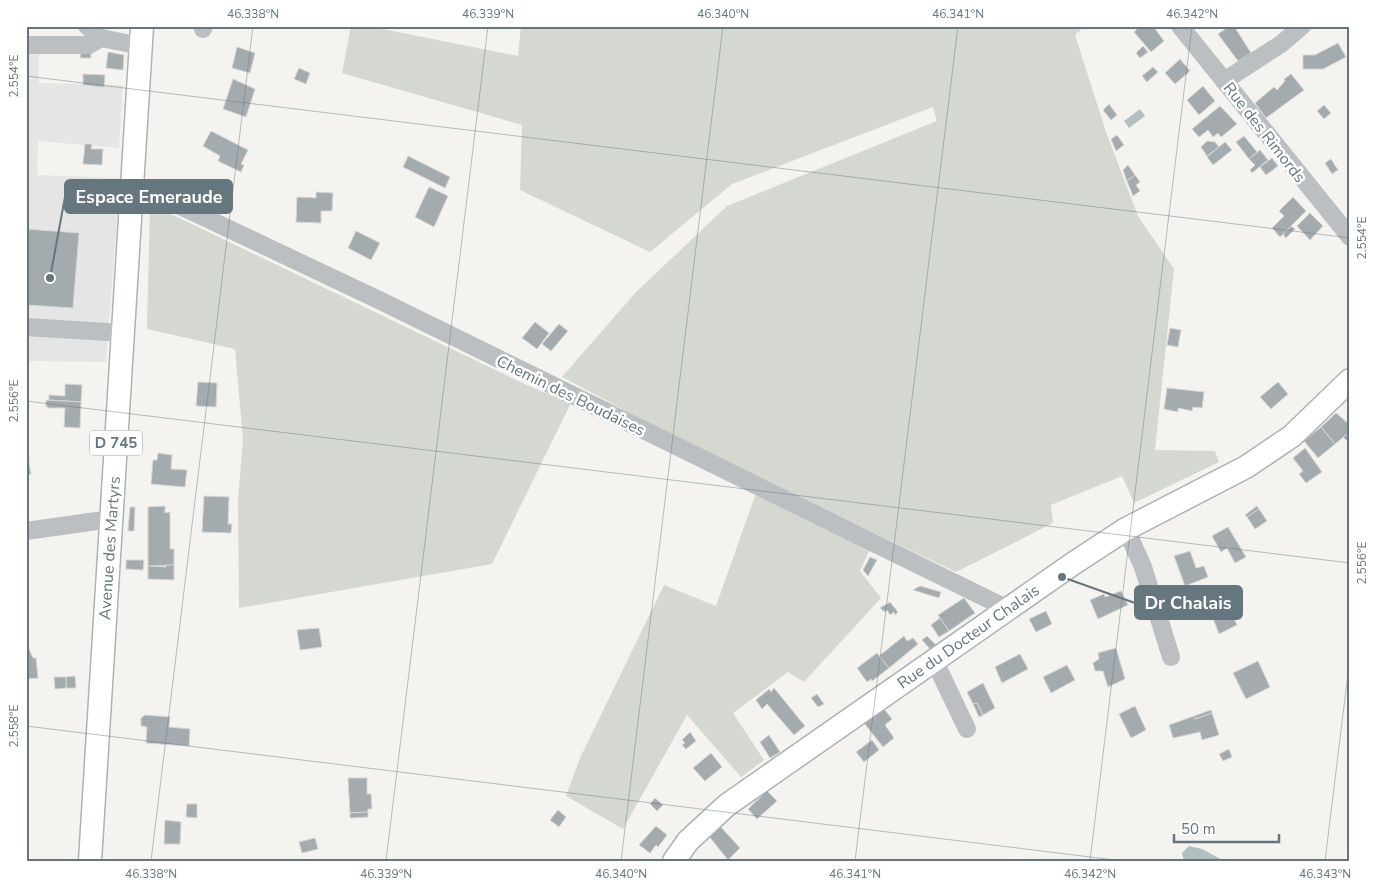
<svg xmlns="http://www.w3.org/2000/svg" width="1376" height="887" viewBox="0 0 1376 887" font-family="'Nunito Sans',sans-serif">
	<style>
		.built { fill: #e4e5e4 }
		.green { fill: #d4d8d0 }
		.water { fill: #b1bfc1 }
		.building { fill: #a3abaf; stroke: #d5d5d3 }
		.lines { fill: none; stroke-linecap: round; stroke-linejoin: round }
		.major-casing { stroke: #adb2b4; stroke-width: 25 }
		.minor { stroke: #bbbfc2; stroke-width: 18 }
		.major { stroke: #fff; stroke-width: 22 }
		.ticks { fill: none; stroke: #66767e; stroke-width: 1; stroke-opacity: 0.45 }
		.labels { text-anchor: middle; stroke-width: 5; stroke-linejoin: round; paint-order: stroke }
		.shield { fill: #fff; stroke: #949fa5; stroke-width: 1 }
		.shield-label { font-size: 15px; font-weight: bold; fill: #66767e }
		.street-label { font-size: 16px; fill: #66767e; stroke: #fff }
		.leader { fill: none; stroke: #66767e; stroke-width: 2 }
		.callout-dot { fill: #66767e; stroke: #fff; stroke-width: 2 }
		.callout { fill: #66767e; stroke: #66767e; stroke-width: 2 }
		.callout-label { font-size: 18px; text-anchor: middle; font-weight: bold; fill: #fff }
		.neatline { fill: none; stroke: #66767e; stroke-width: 2 }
		.ticks-label { font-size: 12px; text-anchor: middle; fill: #66767e }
	</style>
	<rect width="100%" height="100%" fill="#f4f3f0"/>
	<path class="built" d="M26 53H39V83L123 85 119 148 38 141 37 175 120 178 106 362 26 361Z"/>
	<g class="green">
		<path d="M351 26H368L518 56 521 26H1085L1075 35 1106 132 1138 216 1174 269 1155 450 1215 451 1219 462 1134 503 1122 476 1051 505 1053 523 956 572 707 454 562 377 636 292 727 206 937 121 933 107 732 184 650 252 520 190 522 125 342 73Z"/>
		<path d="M150 204 531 387 571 403 492 564 239 608 238 499 243 440 235 349 147 329Z"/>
		<path d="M756 493 870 549 860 571 881 598 804 682 788 672 733 713 764 760 741 777 687 715 623 829 566 796 580 758 664 585 716 606Z"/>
	</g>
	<g class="water">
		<path d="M1140 109 1145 116 1129 128 1124 121Z"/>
		<path d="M1189 846 1202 849 1224 861H1184L1182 853Z"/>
	</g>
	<g class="building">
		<path d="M1140 26H1153L1164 41 1151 52 1134 32Z"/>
		<path d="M1230 26H1234L1251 53 1238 61 1218 34Z"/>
		<path d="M1338 43 1346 57 1323 69H1303V55H1315Z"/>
		<path d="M1143 46 1148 52 1140 58 1136 53Z"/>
		<path d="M237 47 255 53 250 73 232 68Z"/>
		<path d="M81 52H91V58H80Z"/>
		<path d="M108 52 124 55 123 70 106 68Z"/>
		<path d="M1180 59 1190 71 1175 84 1165 73Z"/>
		<path d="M1153 67 1158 72 1147 82 1142 76Z"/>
		<path d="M299 68 310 73 306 84 294 79Z"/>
		<path d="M83 74 105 75 104 87 83 85Z"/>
		<path d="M1291 74 1304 90 1266 118 1255 103 1274 87 1277 90 1279 88 1285 81 1284 79Z"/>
		<path d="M233 79 255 89 246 117 223 109Z"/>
		<path d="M1203 86 1215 101 1199 115 1187 100Z"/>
		<path d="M1109 104 1117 115 1111 120 1103 110Z"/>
		<path d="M1324 105 1331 113 1324 119 1317 111Z"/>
		<path d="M1220 106 1237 124 1221 137 1218 133 1213 137 1208 130 1199 137 1192 129Z"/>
		<path d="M211 131 248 150 241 164 244 165 241 172 218 161 220 156 203 146Z"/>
		<path d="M1117 135 1124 145 1116 151 1111 139Z"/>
		<path d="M1244 136 1257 152 1249 159 1236 142Z"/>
		<path d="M1207 141 1215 142 1219 147 1207 156 1201 147Z"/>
		<path d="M1225 142 1232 150 1213 165 1207 157Z"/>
		<path d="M85 144H92L91 149H103L102 165 83 164Z"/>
		<path d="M1260 150 1268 160 1252 173 1250 170 1255 165 1249 159Z"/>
		<path d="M408 156 450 177 445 188 403 167Z"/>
		<path d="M1272 158 1278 166 1266 175 1260 167Z"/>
		<path d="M1331 159 1338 170 1332 174 1325 163Z"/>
		<path d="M1128 165 1135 175 1127 181 1123 170Z"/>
		<path d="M1135 175 1140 182 1136 185 1140 191 1133 196 1127 181Z"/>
		<path d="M429 187 448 196 434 227 415 217Z"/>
		<path d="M316 192 333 193 332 211H321V223L296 222 297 197 316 198Z"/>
		<path d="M1293 197 1306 211 1280 237 1272 228 1284 216 1279 211Z"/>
		<path d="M1310 213 1323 226 1310 240 1297 226Z"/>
		<path d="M1291 226 1295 229 1286 238 1283 234Z"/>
		<path d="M26 229 79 233 73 308 26 305Z"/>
		<path d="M356 231 380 243 371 260 348 248Z"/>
		<path d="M535 322 549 333 537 349 522 338Z"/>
		<path d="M559 324 568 331 551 351 542 344Z"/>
		<path d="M1170 328 1181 330 1178 347 1167 345Z"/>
		<path d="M198 382 217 383 216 407 196 406Z"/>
		<path d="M1278 382 1288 394 1271 409 1260 397Z"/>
		<path d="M65 384 82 385 81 402 49 400V395L65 396Z"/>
		<path d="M1167 388 1204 392 1202 408 1193 407 1192 411 1178 408V412L1164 409Z"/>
		<path d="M46 400 81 402 80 428 64 427 65 408H49L46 406Z"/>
		<path d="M1336 413 1350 425V432L1335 444 1321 427Z"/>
		<path d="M1321 427 1335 444 1318 458 1304 441Z"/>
		<path d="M1350 432V444L1343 437Z"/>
		<path d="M1305 448 1322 472 1306 483 1299 474 1303 471 1293 458Z"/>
		<path d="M26 452H28L29 463H26Z"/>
		<path d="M158 453 172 455 171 469 187 470 185 487 151 484 153 460H157Z"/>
		<path d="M26 463H29L31 474 26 475Z"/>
		<path d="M204 496 229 497 228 524H232L231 533 202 532Z"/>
		<path d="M165 506V513L170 512V549H174V565L148 566V507Z"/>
		<path d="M1257 506 1259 509 1247 517 1245 515Z"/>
		<path d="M130 507H135L134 531H128Z"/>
		<path d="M1259 509 1267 521 1255 529 1247 517Z"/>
		<path d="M1228 527 1246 557 1235 563 1227 548 1221 552 1212 536Z"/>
		<path d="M1190 551 1196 568 1204 566 1208 577 1185 586 1174 556Z"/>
		<path d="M870 557 877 560 868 576 863 570Z"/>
		<path d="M126 560H144L143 570 126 569Z"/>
		<path d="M166 565H174V580L148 579V566L166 567Z"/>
		<path d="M920 586 941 592 939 598 913 590Z"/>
		<path d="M1121 591 1128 605 1098 619 1090 600 1104 594 1105 597Z"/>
		<path d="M1225 597 1237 625 1219 634 1208 605Z"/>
		<path d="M964 598 975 613 949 631 938 615Z"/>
		<path d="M890 602 898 612 895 615 894 612 890 615 887 610 885 612 880 608Z"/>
		<path d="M1046 611 1052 624 1036 632 1029 619Z"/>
		<path d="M940 618 949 631 939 637 931 625Z"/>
		<path d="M319 628 322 647 300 650 297 630Z"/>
		<path d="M904 636 907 641 913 638 918 644 889 668 879 656Z"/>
		<path d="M927 636 936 645 930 649 922 640Z"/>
		<path d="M27 645 33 658H36L38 678 26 679Z"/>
		<path d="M1116 648 1125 679 1108 687 1103 671H1095L1093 663 1099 659 1098 653Z"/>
		<path d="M877 653 889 668 872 681 871 679 867 682 857 668Z"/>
		<path d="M1020 654 1028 669 1002 683 995 667Z"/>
		<path d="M1258 661 1270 687 1246 699 1233 673Z"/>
		<path d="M1067 665 1075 680 1051 693 1043 677Z"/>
		<path d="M75 676 76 688H66V677Z"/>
		<path d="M54 677H66V688L55 689Z"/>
		<path d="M983 683 995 708 983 715 977 703 973 704 967 692Z"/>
		<path d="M774 688 805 726 794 735 767 704 762 709 756 700 769 689 771 692Z"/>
		<path d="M817 694 824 704 818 707 811 698Z"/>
		<path d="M977 703 983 715 979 717 973 704Z"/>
		<path d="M1135 706 1146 730 1131 738 1119 714Z"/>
		<path d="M884 709 892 719 885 725 894 738 883 747 864 723Z"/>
		<path d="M1211 710 1212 713 1195 719 1194 716Z"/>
		<path d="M1212 713 1219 735 1202 740 1200 732 1173 738 1169 725 1194 716 1195 719Z"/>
		<path d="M145 715 170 717 169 727 190 729 189 746 146 743 147 727 141 726V718Z"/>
		<path d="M690 732 696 741 686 749 682 745 685 743 682 740Z"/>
		<path d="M769 735 780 752 770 758 760 742Z"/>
		<path d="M872 740 879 750 864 762 856 752Z"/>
		<path d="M1229 749 1232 757 1223 761 1219 754Z"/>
		<path d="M711 753 722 767 705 781 693 768Z"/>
		<path d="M348 778H367V794H371L372 809H368V812L350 813Z"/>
		<path d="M767 791 777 801 757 819 748 809Z"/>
		<path d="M655 798 663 805 657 811 650 804Z"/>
		<path d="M187 804H197V818L186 817Z"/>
		<path d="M558 810 566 817 559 827 550 820Z"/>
		<path d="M368 812V817L350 818V813Z"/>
		<path d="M165 820 181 822 180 844H164Z"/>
		<path d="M719 825 740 848 728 860 708 835Z"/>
		<path d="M656 826 667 835 658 847 656 845 650 853 639 845Z"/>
		<path d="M315 838 318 849 302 853 299 842Z"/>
	</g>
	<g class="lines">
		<g class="major-casing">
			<g id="major">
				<path d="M90 861 142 26"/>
				<path d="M674 861 688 841 727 805 1074 563 1126 529 1246 467 1292 436 1350 380"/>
			</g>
		</g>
		<g class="minor">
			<path d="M87 26 101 38 141 46"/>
			<path d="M1180 26 1350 237"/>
			<path d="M203 29 204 26"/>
			<path d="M26 45H89L101 38"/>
			<path d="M1224 81 1281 44 1302 26"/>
			<path d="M132 183 381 301 1008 609"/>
			<path d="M26 327 123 333"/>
			<path d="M1126 529 1143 567 1171 657"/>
			<path d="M26 531 111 519"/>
			<path d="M934 660 967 729"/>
		</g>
		<use href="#major" class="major"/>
	</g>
	<path class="ticks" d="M26 76 1350 238M26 401 1350 563M26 726 1123 861M151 861 253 26M386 861 488 26M621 861 723 26M855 861 958 26M1090 861 1192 26M1325 861 1350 657"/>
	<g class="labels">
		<rect class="shield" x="90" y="430.5" width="52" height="25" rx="4"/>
		<g class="shield-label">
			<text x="116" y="448">D 745</text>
		</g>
		<g class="street-label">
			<text transform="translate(1265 132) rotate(52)" y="6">Rue des Rimords</text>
			<text transform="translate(571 395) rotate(26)" y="6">Chemin des Boudaises</text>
			<text transform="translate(109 548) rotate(-86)" y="6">Avenue des Martyrs</text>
			<text transform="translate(968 636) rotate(-35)" y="6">Rue du Docteur Chalais</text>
		</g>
	</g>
	<path class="leader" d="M50 278L65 197M1062 577L1135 603"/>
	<g class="callout-dot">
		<circle cx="50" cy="278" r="5"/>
		<circle cx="1062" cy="577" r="5"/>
	</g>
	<g class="callout">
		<rect x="65" y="180" width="167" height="33" rx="5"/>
		<rect x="1135" y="586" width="107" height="33" rx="5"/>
	</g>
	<g class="callout-label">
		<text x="149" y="203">Espace Emeraude</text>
		<text x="1188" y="609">Dr Chalais</text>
	</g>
	<rect width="1376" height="887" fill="none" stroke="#ffffff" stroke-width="55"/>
	<path d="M1174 834v8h105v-8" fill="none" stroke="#66767e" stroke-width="2.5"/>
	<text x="1181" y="834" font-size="15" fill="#66767e" stroke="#ffffff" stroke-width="4" paint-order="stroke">50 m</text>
	<rect x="28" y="28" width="1320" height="832" class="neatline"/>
	<g class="ticks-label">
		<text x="253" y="18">46.338°N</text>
		<text x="488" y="18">46.339°N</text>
		<text x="723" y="18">46.340°N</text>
		<text x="958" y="18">46.341°N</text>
		<text x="1192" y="18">46.342°N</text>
		<text transform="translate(14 76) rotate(-90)" y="4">2.554°E</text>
		<text transform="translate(1362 238) rotate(-90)" y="4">2.554°E</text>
		<text transform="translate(14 401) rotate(-90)" y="4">2.556°E</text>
		<text transform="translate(1362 563) rotate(-90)" y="4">2.556°E</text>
		<text transform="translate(14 726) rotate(-90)" y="4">2.558°E</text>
		<text x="151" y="878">46.338°N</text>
		<text x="386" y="878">46.339°N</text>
		<text x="621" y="878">46.340°N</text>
		<text x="855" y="878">46.341°N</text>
		<text x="1090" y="878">46.342°N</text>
		<text x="1325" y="878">46.343°N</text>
	</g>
</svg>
